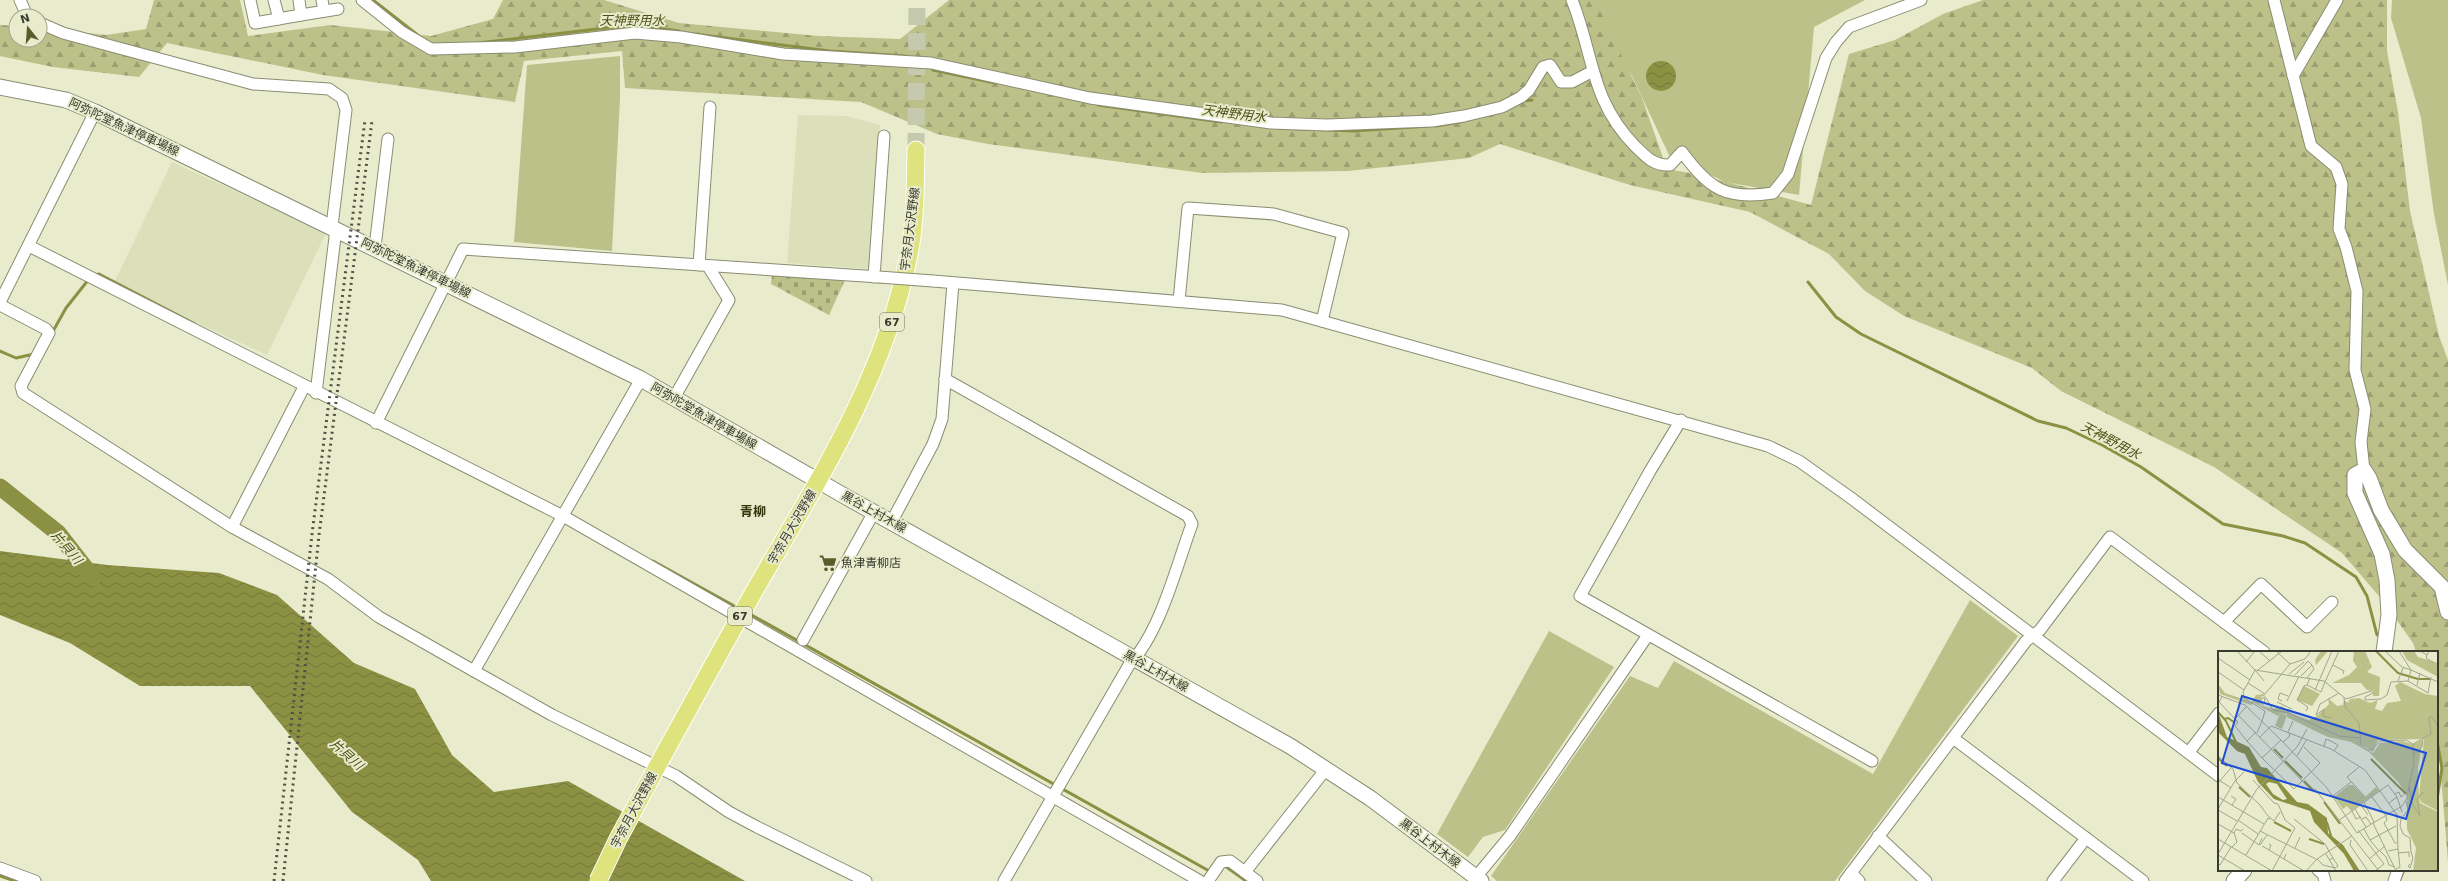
<svg xmlns="http://www.w3.org/2000/svg" width="2448" height="881" viewBox="0 0 2448 881" font-family="'DejaVu Sans','Noto Sans JP',sans-serif">
	<style>
		.built { fill: #dce0ba }
		.grass { fill: #bcc18a }
		.forest { fill: url(#forest-firs) }
		.cemetery { fill: url(#cemetery-stones) }
		.water { fill: url(#water-waves) }
		.lines { fill: none; stroke-linecap: round; stroke-linejoin: round }
		.stream { stroke: #8b9043; stroke-width: 3 }
		.river { stroke: #8b9043; stroke-width: 17 }
		.primary-tunnel { stroke: #c5c9ad; stroke-width: 17; stroke-dasharray: 17 8; stroke-linecap: butt }
		.street-casing { stroke: #8a8d71; stroke-width: 13 }
		.secondary-casing { stroke: #8a8d71; stroke-width: 17 }
		.primary-casing { stroke: #fff; stroke-width: 19 }
		.street { stroke: #fff; stroke-width: 11 }
		.secondary { stroke: #fff; stroke-width: 15 }
		.primary { stroke: #dfe37e; stroke-width: 17 }
		.rail { stroke: #515244; stroke-width: 3; stroke-dasharray: 2 4; stroke-linecap: butt }
		.street-bridge-casing { stroke: #8a8d71; stroke-width: 13; stroke-linecap: butt }
		.primary-bridge-casing { stroke: #fff; stroke-width: 19; stroke-linecap: butt }
		.street-bridge { stroke: #fff; stroke-width: 11 }
		.primary-bridge { stroke: #dfe37e; stroke-width: 17 }
		.labels { text-anchor: middle; stroke-width: 4; stroke-linejoin: round; paint-order: stroke }
		.shield { fill: #e8eccd; stroke: #6e705e; stroke-width: 1 }
		.shield-label { font-size: 11px; font-weight: bold; fill: #3a3b2f }
		.street-label { font-size: 12px; fill: #3a3b2f; stroke: #e8eccd }
		.poi-label { font-size: 12px; fill: #3a3b2f; stroke: #e8eccd; text-anchor: start }
		.water-label { font-size: 13px; font-style: italic; fill: #4e5117; stroke: #e8eccd }
		.neighbourhood-label { font-size: 13px; font-weight: bold; fill: #32340b; stroke: #e8eccd }
		.inset-river { fill: none; stroke: #8b9043; stroke-width: 2 }
		.inset-road { fill: none; stroke: #a2a58e; stroke-width: 1 }
		.view { fill: #1d4ed8; fill-opacity: 0.15; stroke: #1d4ed8; stroke-width: 2 }
		.inset-edge { fill: none; stroke: #3a3b2f; stroke-width: 2 }
	</style>
	<defs>
		<pattern id="forest-firs" width="22" height="20" patternUnits="userSpaceOnUse"><rect width="22" height="20" fill="#bcc18a"/><path d="M5 1l3.5 6h-7zM16 11l3.5 6h-7z" fill="#9a9e71"/></pattern>
		<pattern id="cemetery-stones" width="16" height="16" patternUnits="userSpaceOnUse"><rect width="16" height="16" fill="#bcc18a"/><path d="M2 7V4a2 2 0 0 1 4 0v3zM10 15v-3a2 2 0 0 1 4 0v3z" fill="#9a9e71"/></pattern>
		<pattern id="water-waves" width="16" height="10" patternUnits="userSpaceOnUse"><rect width="16" height="10" fill="#8b9043"/><path d="M0 5q4-4 8 0t8 0" fill="none" stroke="#737738"/></pattern>
	</defs>
	<rect width="100%" height="100%" fill="#e8eccd"/>
	<g class="built">
		<path d="M798 115 846 116 880 125 869 269 787 263Z"/>
		<path d="M172 162 326 233 267 355 113 285Z"/>
	</g>
	<g class="grass">
		<path d="M1585 0H1865L1814 27 1799 195 1725 182 1669 155 1632 76Z"/>
		<path d="M2392 0H2448V285L2434 214 2421 118 2391 18Z"/>
		<path d="M620 56V99L612 251 514 242 527 65Z"/>
		<path d="M1970 600 2018 636 1835 881H1497L1491 876 1630 676 1658 688 1674 661 1873 774Z"/>
		<path d="M1549 631 1614 667 1505 830 1483 837 1468 857 1437 834Z"/>
	</g>
	<path class="forest" d="M154 0H240L248 36 330 25 431 36 493 19 503 0H604L679 23 818 36 900 39 949 0H1595L1642 98 1667 169 1701 175 1811 205 1849 54 1895 40 1943 14 1983 0H2387V51L2398 112 2410 211 2439 336 2448 360V862L2437 728V652H2416L2413 643 2384 602 2342 553 2214 467 2061 391 2032 368 1904 316 1865 291 1829 254 1750 212 1630 185 1500 144 1469 158 1348 171 1202 173 988 144 937 134 861 102 625 88 622 51 524 61 515 102 323 75 167 43 139 77 53 67 0 56V25L16 26V40H40V28L106 35 146 29Z"/>
	<path class="cemetery" d="M772 275 845 280 829 315 771 284Z"/>
	<g class="water">
		<circle cx="1661" cy="76" r="15"/>
		<path d="M0 551 107 565 219 573 277 595 354 663 415 689 452 755 494 792 568 781 745 881H431L418 860 352 812 250 686H140L70 643 0 615Z"/>
	</g>
	<g class="lines">
		<g class="stream">
			<path d="M373 0 419 36"/>
			<path d="M694 34 830 51 905 56"/>
			<path d="M478 43 614 27H649L679 31"/>
			<path d="M933 70 995 83"/>
			<path d="M1522 101 1532 100"/>
			<path d="M1098 105 1221 122"/>
			<path d="M1436 126 1460 122"/>
			<path d="M1278 128 1354 131 1429 126"/>
			<path d="M95 275 99 274 195 324"/>
			<path d="M1808 282 1836 317 1861 334 2038 421 2066 428 2102 445 2141 467 2223 524 2283 536 2305 543 2356 577 2367 596 2377 635"/>
			<path d="M52 333 66 308 89 279"/>
			<path d="M0 351 16 358 34 354"/>
			<path d="M653 561 738 608"/>
			<path d="M748 613 1211 872"/>
			<path d="M2437 741 2442 768 2437 799"/>
			<path d="M1225 866 1246 881"/>
			<path d="M0 876 15 881"/>
			<path d="M2400 879 2404 870"/>
		</g>
		<path class="river" d="M0 487 58 533 93 578"/>
		<path class="primary-tunnel" d="M916 150 917 0"/>
		<g class="street-casing">
			<g id="street">
				<path d="M20 0 27 16"/>
				<path d="M250 0 255 23 301 15 299 0"/>
				<path d="M274 0 279 19"/>
				<path d="M322 0 324 11"/>
				<path d="M362 0 402 32 431 49 515 47 635 33 681 37 783 54 931 63 1090 98 1271 123 1327 125 1432 121 1464 116 1502 107 1521 97 1529 90 1543 67 1550 65 1561 82H1572L1593 71"/>
				<path d="M1572 0C1594 55 1590 100 1635 146 1646 157 1654 166 1670 165L1682 152C1710 190 1726 200 1773 193L1788 174 1826 58 1836 42 1849 27 1921 0"/>
				<path d="M2274 0 2311 146 2336 167 2342 184 2339 229 2346 247 2357 291 2355 370 2365 409 2361 442 2364 470"/>
				<path d="M301 15 338 9"/>
				<path d="M40 23 63 33 253 84 329 89 342 98 346 110 332 226"/>
				<path d="M2293 76 2337 0"/>
				<path d="M29 246 563 516 1200 881"/>
				<path d="M375 247 388 139"/>
				<path d="M699 265 710 107"/>
				<path d="M874 277 884 136"/>
				<path d="M933 281 1282 310 1768 446 1799 461 1851 498 2219 776"/>
				<path d="M1179 301 1188 208 1274 214 1343 233 1322 321"/>
				<path d="M0 302 95 112"/>
				<path d="M0 305 46 329 49 333 21 386 23 393 232 527 304 387"/>
				<path d="M945 379 1188 516 1192 524C1176 567 1161 631 1129 665L1004 881"/>
				<path d="M316 393 336 229"/>
				<path d="M674 398 729 300 708 266"/>
				<path d="M1681 420 1650 471 1580 596 1872 761"/>
				<path d="M376 423 463 249 879 277"/>
				<path d="M892 521 933 444 942 419 953 283"/>
				<path d="M232 527 328 579 379 617 474 671 641 379"/>
				<path d="M2224 622 2261 584 2307 627 2332 602"/>
				<path d="M803 640 874 512"/>
				<path d="M474 671 552 715 676 776 729 812 757 827 866 881"/>
				<path d="M1953 738 2143 881"/>
				<path d="M2189 752 2219 713"/>
				<path d="M1878 836 1926 881"/>
				<path d="M0 868 35 881"/>
				<path d="M2318 870 2323 874 2325 881"/>
				<path d="M1245 872 1326 769"/>
				<path d="M1851 873 1859 881"/>
				<path d="M1476 877 1510 836 1648 635"/>
				<path d="M1208 881 1221 862 1230 861 1257 881"/>
				<path d="M1845 881 2026 641 2040 630 2110 537 2264 652"/>
				<path d="M2053 881 2086 838"/>
				<path d="M2394 881 2398 870"/>
			</g>
		</g>
		<g class="secondary-casing">
			<g id="secondary">
				<path d="M0 87 66 100 95 112 641 379 841 494 1290 746 1370 798 1481 881"/>
				<path d="M2384 652 2389 615 2387 580 2382 554 2355 493V475L2364 470 2369 478 2381 510 2405 550 2442 587 2448 612"/>
				<path d="M2234 881 2244 870"/>
			</g>
		</g>
		<g class="primary-casing">
			<path id="primary" d="M665 752C699 691 732 629 767 569 825 470 885 372 908 259 916 224 915 186 916 150"/>
		</g>
		<use href="#street" class="street"/>
		<use href="#secondary" class="secondary"/>
		<use href="#primary" class="primary"/>
		<g class="rail">
			<path d="M274 881 312 534 365 120"/>
			<path d="M283 881 319 535 372 121"/>
		</g>
		<g class="street-bridge-casing">
			<path id="street-bridge" d="M879 277 933 281"/>
		</g>
		<g class="primary-bridge-casing">
			<path id="primary-bridge" d="M598 881 618 839 665 752"/>
		</g>
		<use href="#street-bridge" class="street-bridge"/>
		<use href="#primary-bridge" class="primary-bridge"/>
	</g>
	<defs>
		<g id="supermarket-bare" transform="scale(1.38)"><path d="M-6-5.5h2.5l.6 2H6L4.5 2H-2.5L-4.4-4H-6ZM-1.5 3.2a1.3 1.3 0 1 0 .1 0ZM3 3.2a1.3 1.3 0 1 0 .1 0Z" fill="#5a5d2b" stroke="#e8eccd" stroke-width="2.5" paint-order="stroke"/></g>
	</defs>
	<g fill-rule="evenodd">
		<use href="#supermarket-bare" x="828" y="563"/>
	</g>
	<g class="labels">
		<g class="shield">
			<rect x="880" y="313" width="24" height="18" rx="3"/>
			<rect x="728" y="607" width="24" height="18" rx="3"/>
		</g>
		<g class="shield-label">
			<text x="892" y="326">67</text>
			<text x="740" y="620">67</text>
		</g>
		<g class="street-label">
			<text transform="translate(124 127) rotate(25)" y="4">阿弥陀堂魚津停車場線</text>
			<text transform="translate(910 229) rotate(-83)" y="4">宇奈月大沢野線</text>
			<text transform="translate(416 268) rotate(26)" y="4">阿弥陀堂魚津停車場線</text>
			<text transform="translate(704 416) rotate(30)" y="4">阿弥陀堂魚津停車場線</text>
			<text transform="translate(874 512) rotate(29)" y="4">黒谷上村木線</text>
			<text transform="translate(792 527) rotate(-60)" y="4">宇奈月大沢野線</text>
			<text transform="translate(1156 671) rotate(29)" y="4">黒谷上村木線</text>
			<text transform="translate(634 810) rotate(-62)" y="4">宇奈月大沢野線</text>
			<text transform="translate(1430 843) rotate(37)" y="4">黒谷上村木線</text>
		</g>
		<g class="poi-label">
			<text x="841" y="567">魚津青柳店</text>
		</g>
		<g class="water-label">
			<text x="632" y="25">天神野用水</text>
			<text transform="translate(1234 113) rotate(7)" y="5">天神野用水</text>
			<text transform="translate(2111 440) rotate(28)" y="5">天神野用水</text>
			<text transform="translate(67 547) rotate(49)" y="5">片貝川</text>
			<text transform="translate(347 754) rotate(42)" y="5">片貝川</text>
		</g>
		<g class="neighbourhood-label">
			<text x="753" y="516">青柳</text>
		</g>
	</g>
	<g transform="translate(2218 651)">
		<rect width="220" height="220" fill="#e8eccd"/>
		<path d="M86 35 102 43 94 55 79 49ZM203 47 220 50V160L203 151 201 147 206 88 160 89 155 101 146 95 128 56 129 52 134 49 147 51 166 67 173 52 199 53ZM62 62 69 64 64 78 57 75ZM131 134H135L147 146 158 136 161 140 133 160 129 155 125 158 116 146Z" fill="#bcc18a"/>
		<path d="M103 0H110L98 14 97 9ZM136 0H147L154 16 149 21 162 26 161 45H155V40L149 39 143 32H114L131 24 139 16 135 10ZM184 0H196L200 6 220 12V26L189 9ZM182 31 207 43 220 45V52L202 49 205 62 191 66 174 54V65L169 63 166 69 144 51 134 49 130 51 132 48 141 47 152 52 160 49 157 58 164 60 169 52 183 50 177 35ZM0 33 7 42 34 51 38 44 46 43 48 46 43 45 42 54 55 58 64 55 74 63 91 69 100 64 111 53 110 47 119 55 125 54 126 49 129 51 131 63 143 76 145 96 155 102 162 92 185 90 194 93 202 88 205 89 200 117 201 147 202 152 220 161V220H195L198 197 189 178V145L180 131 151 101 133 91 110 86 95 79 69 66V63L62 62 60 65 36 52 33 54 2 43Z" fill="#bcc18a"/>
		<path d="M0 61 9 86 31 96 43 116 49 117 79 151 90 153 109 167 110 182 125 194 142 220H136L126 203 96 171 92 160 56 148 40 131 27 103 19 100 0 81ZM51 131 59 133 69 148 65 149 55 143 48 133Z" fill="#8b9043" fill-rule="evenodd"/>
		<path class="inset-river" d="M158 0 180 22 200 28H213M0 61 8 70 18 91M6 68 10 67 17 72M56 98 65 107M0 107 9 115M153 108 188 143M67 110 84 127M86 130 95 139M21 136 32 146M106 151 122 173M56 171 73 180M109 171 114 188M91 188 106 193"/>
		<path class="inset-road" d="M19 0 37 19 106 30 128 48 153 40 155 42 147 46V49L163 48 169 44 173 31 190 30 193 19M41 0 52 10M58 0 72 13M167 0 184 16 193 19M181 0 193 19M202 0 209 4 211 0M209 4 208 7 216 12M0 7 32 29M28 11 37 0M115 14 126 20 125 23M40 19 64 0M193 19 220 31M0 21 26 39M71 23 86 11M77 24 90 10 94 14M83 25 94 14 96 18 89 27M92 27 89 34 103 41 107 31M180 30 185 17M190 30 210 42 213 26M107 31 121 0M30 32 47 43 72 13 87 8 93 0M199 34 202 22M97 39 114 0M0 44 27 54 63 89 109 137 139 182 155 172 178 220M4 46 1 51 17 68 28 56M47 47 46 53H43V47H48L55 59 71 62 121 85 142 87M126 47 127 56 141 72 143 92 149 99H154L162 90 188 89 195 93 196 113 191 135M64 50 60 48 62 42 70 45M69 50 81 25M59 51 74 58M88 60 90 56 79 49 86 35 89 34M20 64 94 140 97 138 161 220M114 67 105 65 106 58 98 64 102 53 121 42M17 68 20 71 17 75 29 90 38 81M44 70 47 60 26 47 25 41 37 19 46 30M70 81 75 70M39 82 44 70M42 86 53 75 113 98 147 119 179 164 180 198M29 90 44 107 63 89M65 91 72 85 71 82M106 95 108 88 115 91 120 94 116 100M195 104 204 96 205 87 213 83 211 66H214L220 75M0 105 15 118 19 132 42 154 50 165 56 170 62 161M79 105 89 88M44 107 76 138 102 112 86 96M141 116 129 126 147 146M1 129 13 137M35 129 56 152 60 153 67 169 77 177M0 132 13 117M177 143 181 141 183 146 186 144M13 145 18 148 14 154M115 145 133 131M0 146 46 173M154 146 168 165 169 169 166 172 177 192H179M188 150 190 159 183 168 182 175 185 183 192 187 193 201M146 151 156 171M171 152 179 146 184 161M143 154 150 164M0 158 17 130 26 121M137 158 148 176M0 159 19 170M134 160 138 168 143 166M76 168 107 193 115 207 111 209M144 168 148 166 153 173M20 169 40 183M120 170 170 134 179 146M155 172 184 155 189 147 191 135 194 152 202 165 199 148 205 141 203 144M0 173 16 182 19 191 14 196M146 178 152 189 178 175M140 179 166 213 157 220M42 180 98 208M16 182 18 178 23 180 25 178M24 182 41 194 44 187M0 188 54 220M133 189 132 194 150 220M152 189 161 200M42 194 49 184M44 195 51 199 53 194 51 193M77 197 82 186M51 199 66 208 68 203M162 200 168 206 171 214 177 216M170 200 180 198 182 216 178 218M180 202 191 201V206M0 203 39 138 79 96 89 78M108 203 118 220M0 204 27 220M28 204 50 167 52 168M115 207 120 215 117 217M66 208 86 220M99 208 105 214 117 217M151 208 167 195M0 212 2 214 13 196M192 213 190 215 192 217 195 207 193 201M54 220 77 177M88 220 99 208 134 185"/>
		<path class="view" d="M24 45 208 102 188 168 4 112Z"/>
		<rect width="220" height="220" class="inset-edge"/>
	</g>
	<g transform="translate(28 28) rotate(343)"><circle r="19" fill="#e8eccd" stroke="#a2a58e"/>
	<path d="M0-3L7 15L0 10L-7 15Z" fill="#5a5d2b"/>
	<text y="-6" font-size="11" font-weight="bold" text-anchor="middle" fill="#3a3b2f">N</text>
	</g>
</svg>
